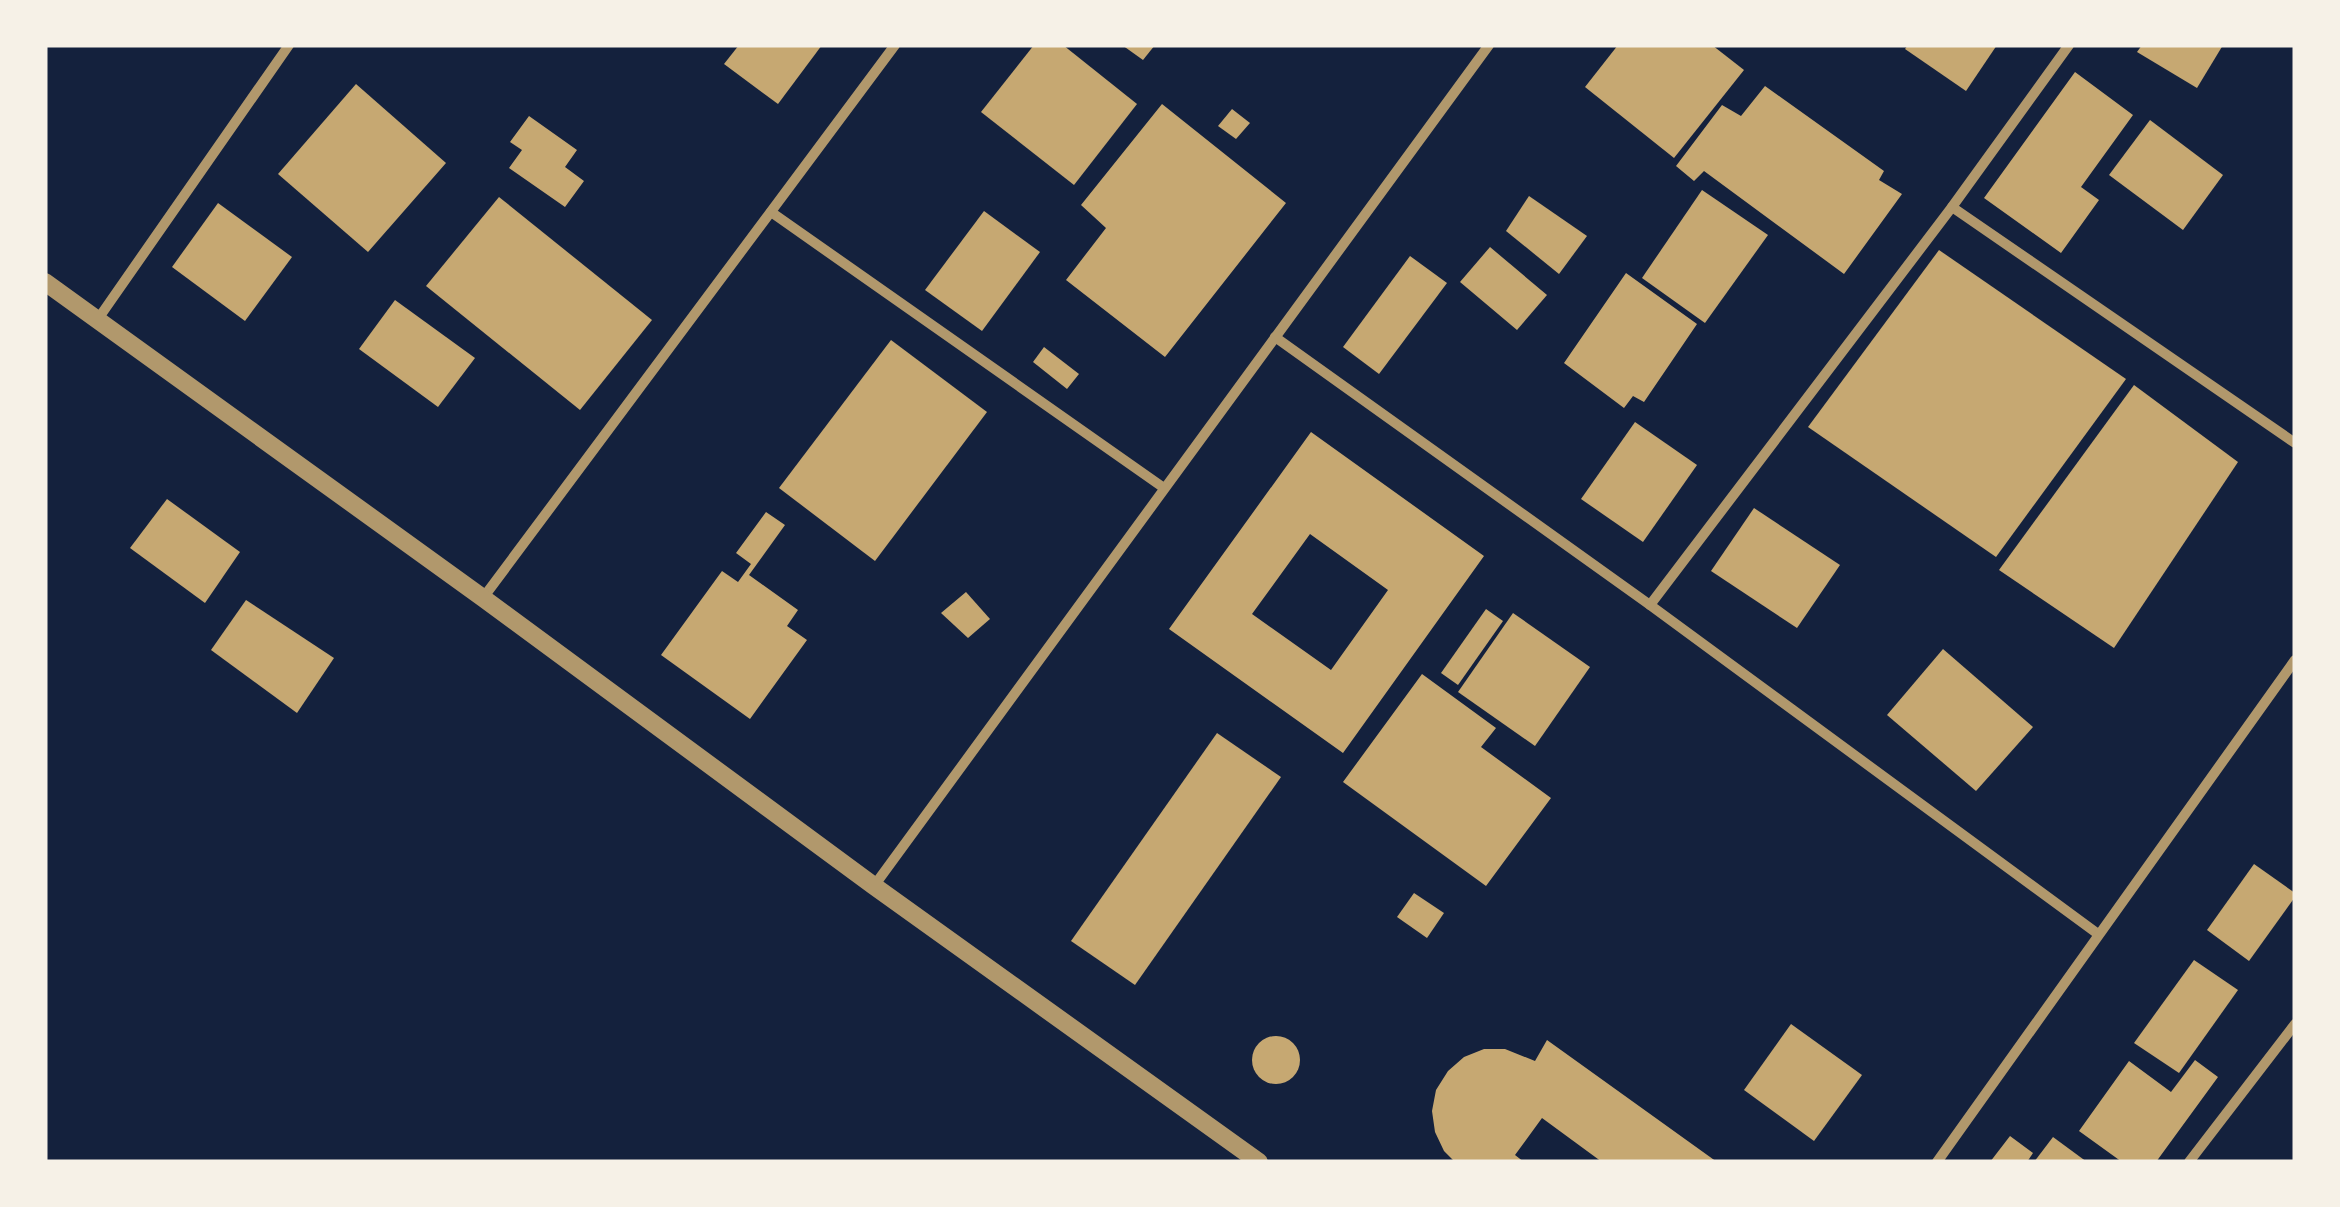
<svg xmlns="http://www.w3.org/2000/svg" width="2340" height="1207" viewBox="0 0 2340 1207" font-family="Raleway,sans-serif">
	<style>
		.building { fill: #c6a872; fill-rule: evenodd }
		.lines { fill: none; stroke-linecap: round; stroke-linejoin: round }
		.minor { stroke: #b1986c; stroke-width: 10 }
		.tertiary { stroke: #b1986c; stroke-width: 18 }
	</style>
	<rect width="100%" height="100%" fill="#14213d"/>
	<g class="building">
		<path d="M739 45H822L778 104 724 64Z"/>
		<path d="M1034 45H1063L1137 104 1074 185 981 112Z"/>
		<path d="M1122 45H1155L1143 60Z"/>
		<path d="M1618 45H1712L1744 70 1674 158 1585 87Z"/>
		<path d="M1908 45H1997L1966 91 1905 49Z"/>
		<path d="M2142 45H2223L2197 88 2137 52Z"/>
		<path d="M2075 72 2133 115 2081 187 2099 200 2061 253 1984 198Z"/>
		<path d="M356 84 446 163 368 252 278 174Z"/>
		<path d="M1765 86 1884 171 1879 180 1902 194 1844 274 1704 171 1694 181 1676 166 1722 105 1741 116Z"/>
		<path d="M1162 104 1286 203 1165 357 1066 280 1106 228 1081 205Z"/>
		<path d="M1232 109 1250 123 1236 139 1218 126Z"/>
		<path d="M529 116 577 150 565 167 584 181 565 207 509 168 522 150 510 142Z"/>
		<path d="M2150 120 2223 175 2183 230 2109 175Z"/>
		<path d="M1702 190 1768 235 1705 323 1642 278Z"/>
		<path d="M1529 196 1587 236 1559 274 1506 231Z"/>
		<path d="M499 197 652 320 580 410 426 286Z"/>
		<path d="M218 203 292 257 245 321 172 267Z"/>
		<path d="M984 211 1040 252 982 331 925 290Z"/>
		<path d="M1490 247 1547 295 1517 330 1460 282Z"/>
		<path d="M1939 250 2126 379 1996 557 1808 427Z"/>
		<path d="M1410 256 1447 283 1379 374 1343 347Z"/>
		<path d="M1626 273 1697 324 1644 402 1633 396 1624 408 1564 363Z"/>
		<path d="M395 300 475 358 438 407 359 349Z"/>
		<path d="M891 340 987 412 875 561 779 488Z"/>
		<path d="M1044 347 1079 374 1067 389 1033 362Z"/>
		<path d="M2134 385 2238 462 2114 648 1999 570Z"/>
		<path d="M1635 422 1697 465 1643 542 1581 499Z"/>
		<path d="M1311 432 1484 556 1343 753 1169 629ZM1310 534 1388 590 1331 670 1252 614Z"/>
		<path d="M167 499 240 552 205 603 130 548Z"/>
		<path d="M1754 508 1840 565 1797 628 1711 571Z"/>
		<path d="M766 512 785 525 749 575 798 610 787 626 807 640 750 719 661 655 722 571 738 582 751 564 736 553Z"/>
		<path d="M966 592 990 619 968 638 941 613Z"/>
		<path d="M246 600 334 658 297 713 211 650Z"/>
		<path d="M1486 609 1503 621 1458 685 1441 673Z"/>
		<path d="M1513 613 1590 667 1535 746 1458 692Z"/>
		<path d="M1943 649 2033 727 1976 791 1887 715Z"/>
		<path d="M1422 674 1496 728 1481 747 1551 798 1486 886 1343 782Z"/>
		<path d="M1217 733 1281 777 1135 985 1071 941Z"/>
		<path d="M2254 864 2295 893V897L2249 961 2207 930Z"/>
		<path d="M1414 893 1444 913 1427 938 1397 917Z"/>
		<path d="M2194 960 2238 990 2179 1073 2134 1043Z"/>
		<path d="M1791 1024 1862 1075 1814 1141 1744 1090Z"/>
		<circle cx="1276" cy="1060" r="24"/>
		<path d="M1547 1040 1717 1162H1602L1542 1118 1515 1155 1524 1162H1455L1444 1151 1435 1132 1432 1111 1436 1090 1448 1071 1464 1057 1484 1049H1505L1535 1061Z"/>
		<path d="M2195 1060 2218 1077 2156 1162H2122L2079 1131 2129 1061 2171 1092Z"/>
		<path d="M2010 1136 2033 1153 2027 1162H1990Z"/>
		<path d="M2053 1137 2087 1162H2034Z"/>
	</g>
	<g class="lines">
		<g class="minor">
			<path d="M1952 207 2295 443"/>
			<path d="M771 212 1164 488"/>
			<path d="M98 319 289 45"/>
			<path d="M1275 337 1650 605 2098 934"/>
			<path d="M483 598 895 45"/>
			<path d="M1650 605 1952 207 2069 45"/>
			<path d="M874 886 1489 45"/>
			<path d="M1937 1162 2295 660"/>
			<path d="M2189 1162 2295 1024"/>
		</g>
		<path class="tertiary" d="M45 282 483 598 874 886 1259 1162"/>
	</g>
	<rect width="2340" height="1207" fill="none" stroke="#f6f1e7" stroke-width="95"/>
</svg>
